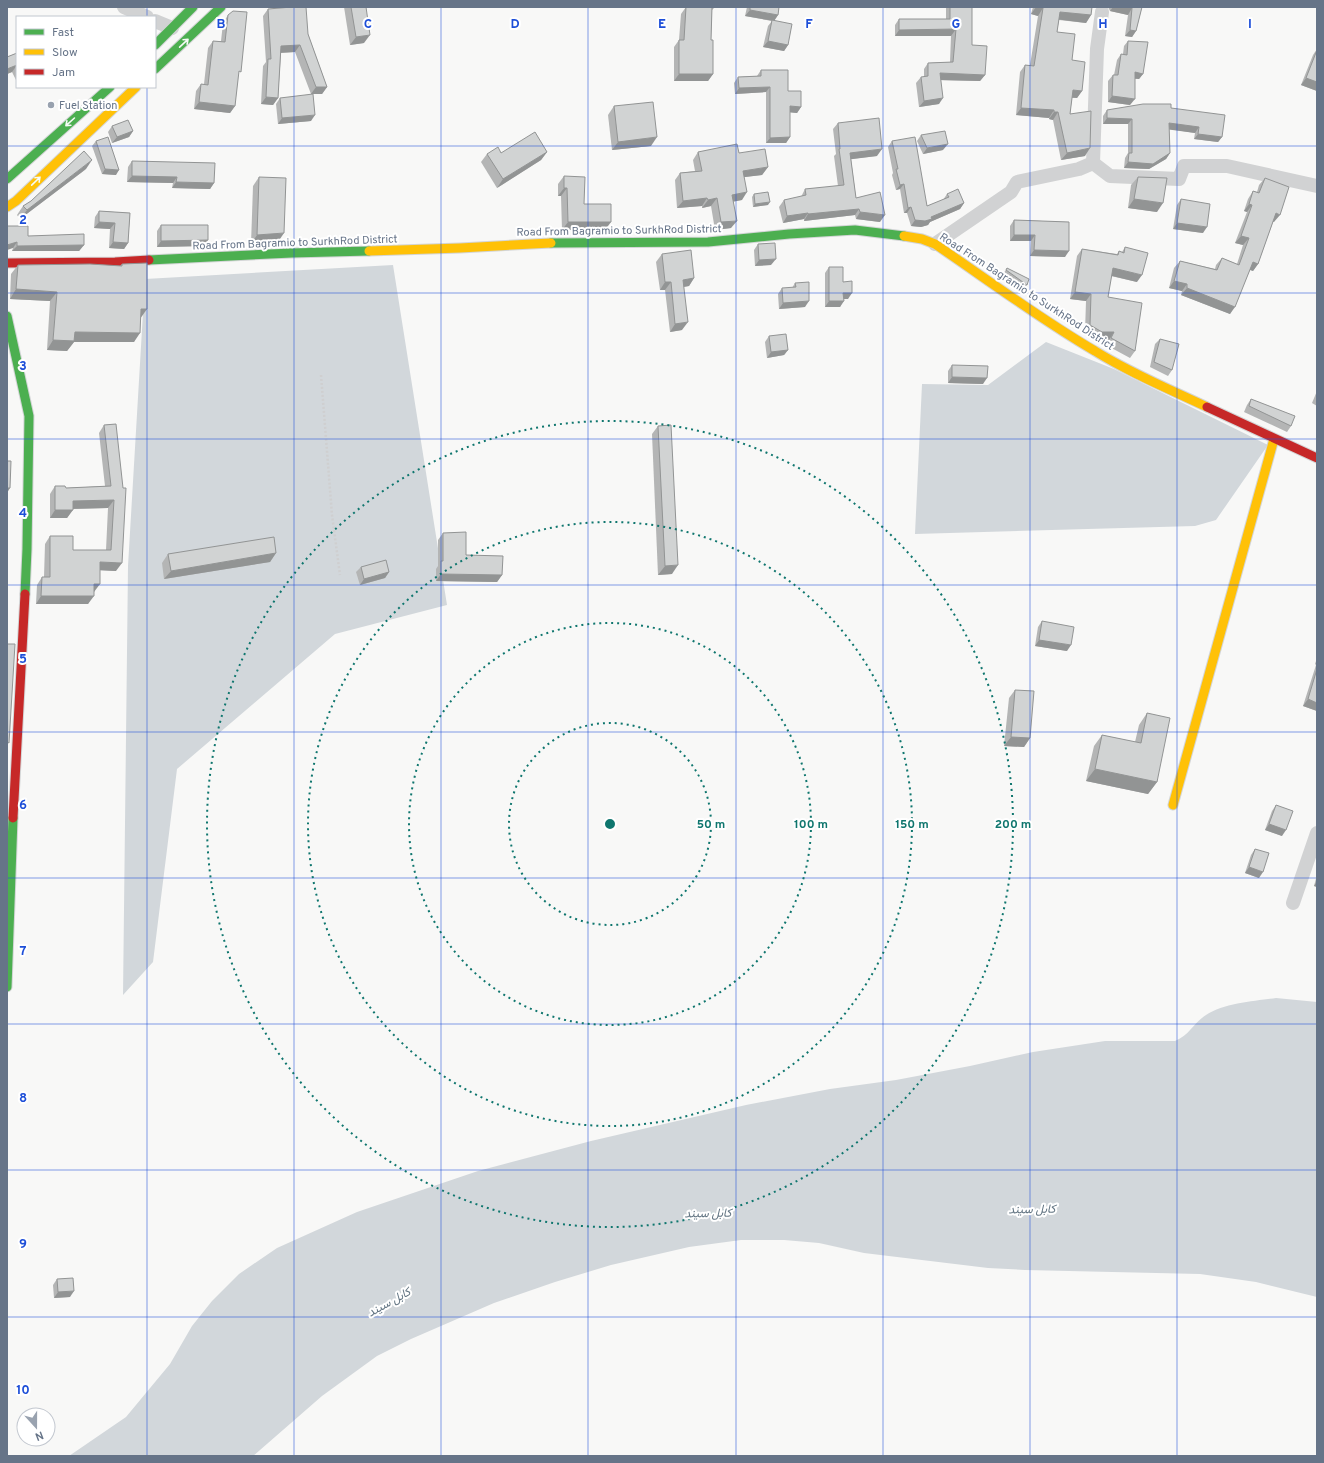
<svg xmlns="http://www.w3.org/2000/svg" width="1324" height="1463" viewBox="0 0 1324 1463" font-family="Overpass,Vazirmatn,sans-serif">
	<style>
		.water { fill: #d2d7db }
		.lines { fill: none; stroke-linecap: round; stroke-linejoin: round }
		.fast-casing { stroke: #d3d5d6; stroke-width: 11 }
		.slow-casing { stroke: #d3d5d6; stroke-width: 11 }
		.jam-casing { stroke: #d3d5d6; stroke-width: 11 }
		.path { stroke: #cfcfd0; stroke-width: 2.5; stroke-dasharray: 2 2; stroke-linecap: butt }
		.street { stroke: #d1d2d3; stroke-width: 14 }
		.fast { stroke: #4caf50; stroke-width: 9 }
		.slow { stroke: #ffc107; stroke-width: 9 }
		.jam { stroke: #c62828; stroke-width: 9 }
		.wall { fill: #b4b5b5 }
		.shaded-wall { fill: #929494 }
		.building { fill: #d1d3d3; stroke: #929494 }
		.oneway { stroke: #f6fbf6 }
		.grid { fill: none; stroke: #1d4ed8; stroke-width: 1; stroke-opacity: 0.55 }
		.ring { fill: none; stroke: #0f766e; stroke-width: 2; stroke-dasharray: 2 4 }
		.poi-dot { fill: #99a2af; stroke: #fff; stroke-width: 1.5 }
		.labels { text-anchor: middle; stroke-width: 4; stroke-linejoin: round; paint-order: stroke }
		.poi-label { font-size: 11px; fill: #667488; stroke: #fff; text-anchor: start }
		.street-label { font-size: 11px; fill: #667488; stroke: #fff }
		.water-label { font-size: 12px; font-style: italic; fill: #637583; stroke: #fff }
		.grid-label { font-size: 13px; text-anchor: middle; font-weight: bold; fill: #1d4ed8; stroke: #fff; stroke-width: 4; stroke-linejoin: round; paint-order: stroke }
		.centre { fill: #0f766e; stroke: #fff; stroke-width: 2 }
		.ring-label { font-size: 12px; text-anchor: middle; font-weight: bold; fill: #0f766e; stroke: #fff; stroke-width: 4; stroke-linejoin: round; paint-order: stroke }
	</style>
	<rect width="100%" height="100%" fill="#f8f8f7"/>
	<g class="water">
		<path d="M393 265 447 605 335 634 177 769 153 962 123 995 128 566 145 279Z"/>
		<path d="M1046 342 1114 369 1268 445 1216 520 1195 526 915 534 922 384 988 385Z"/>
		<path d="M1276 998 1317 1002V1297L1256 1282 1200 1274 1025 1270 988 1268 864 1253 819 1243 784 1240H741L689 1247 611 1265 555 1282 494 1303 411 1339 377 1356 322 1396 253 1456H69L126 1417 170 1364 192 1326 212 1301 239 1274 277 1248 357 1212 478 1171 591 1141 746 1105 830 1089 896 1080 970 1066 1033 1052 1105 1041H1175C1190 1035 1193 1023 1206 1015 1224 1003 1255 1001 1276 998Z"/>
	</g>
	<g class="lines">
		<g class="fast-casing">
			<g id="fast">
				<path d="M155 45 193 7"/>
				<path d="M155 69 221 7"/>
				<path d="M7 179 110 87"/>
				<path d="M551 243 708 242 789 234 855 230 904 236"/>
				<path d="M149 260 292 253 369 251"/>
				<path d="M7 316 29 416 27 549 25 594"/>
				<path d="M7 987 13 818"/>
			</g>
		</g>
		<g class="slow-casing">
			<g id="slow">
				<path d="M7 207 16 201 136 87"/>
				<path d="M904 236 922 239 935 244C988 280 1040 319 1095 351 1130 373 1169 389 1207 407"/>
				<path d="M369 251 460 248 551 243"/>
				<path d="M1173 805 1274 439"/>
			</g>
		</g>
		<g class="jam-casing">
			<g id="jam">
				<path d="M7 263 115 262 149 260"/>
				<path d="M1207 407 1317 458"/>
				<path d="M13 818 25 594"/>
			</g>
		</g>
		<path class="path" d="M321 375 332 515 340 575"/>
		<g class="street">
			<path d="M124 7 147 17"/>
			<path d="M155 21 172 28"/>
			<path d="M1093 163 1110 176 1179 179 1184 166H1227L1317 186"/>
			<path d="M935 244 1011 192 1017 182 1079 169 1093 163 1097 49 1102 12"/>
			<path d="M1293 903 1317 833"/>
		</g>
		<use href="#fast" class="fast"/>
		<use href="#slow" class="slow"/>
		<use href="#jam" class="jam"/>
	</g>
	<g class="wall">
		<path d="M344 7H366L364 43 350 45Z"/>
		<path d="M686 7H715L712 10 711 40 713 74 708 81H674V47L679 40 681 14Z"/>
		<path d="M747 7H779L778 15 774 21 788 45 784 51 763 47 768 26 772 21 745 16Z"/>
		<path d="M946 7H972V45L985 75 980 81 941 80 939 104 919 107 916 83 921 77H924V69L928 63 950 62 951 36H895V25L899 19H946Z"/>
		<path d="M1033 7H1092L1091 15 1086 23 1059 20 1057 32 1072 60 1082 91 1077 98H1072L1070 114 1085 156 1061 160 1053 120 1049 119V118L1016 115 1020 72 1025 65H1030L1038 16 1031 14Z"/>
		<path d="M1108 7H1142L1136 31 1132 37 1125 36 1128 15 1110 11Z"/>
		<path d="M268 9 308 34 327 87 322 94H311L295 52 281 53 278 98 273 105 261 104 263 66 266 62 263 16Z"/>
		<path d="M228 15 238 75 235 106 230 113 194 109 196 91 201 84H204L208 48 213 41H221L223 23Z"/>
		<path d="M1128 41 1143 74 1139 79H1135L1130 105 1108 102V81L1113 75H1114L1117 60 1121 54H1123L1124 46Z"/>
		<path d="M1317 49V91L1301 85 1313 55Z"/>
		<path d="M17 53V82L12 72 7 74V57Z"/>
		<path d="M761 70 788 91 801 107 797 113 790 112V137L786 143H766V92L735 94 734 83 738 77 757 76Z"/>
		<path d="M280 98 311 121 278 124 276 104Z"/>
		<path d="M614 106 651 146 612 150 608 115Z"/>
		<path d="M1171 108 1222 137 1218 142 1194 139 1195 133 1169 129 1170 153 1166 159 1149 169 1124 168 1125 158 1128 153V124H1103V116L1107 110Z"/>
		<path d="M838 123 877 156 851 159 856 198 880 222 856 219 855 215 804 221V219L783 223 779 207 784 200 801 197 805 189 838 186 834 156 836 154 833 129Z"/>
		<path d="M112 126 133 131 129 137 112 143 108 132Z"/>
		<path d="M921 135 943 150 923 154 917 141Z"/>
		<path d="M96 141 116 175 102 174 92 146Z"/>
		<path d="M892 141 927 206 943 200 947 194 964 203 960 209 930 222 928 225 921 227 911 226 907 213H904L900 189 896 190 892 175 893 173 888 147Z"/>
		<path d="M547 152 541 160 497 188 481 162 487 154Z"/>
		<path d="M698 152 739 153 768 167 762 175 744 177 742 200 733 201 731 228 715 230 711 206 702 208V206L677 208 675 180 680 173 695 171 693 160Z"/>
		<path d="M132 161 214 183 210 189 172 188 173 183 127 182 128 167Z"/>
		<path d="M86 169 20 219 17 215 23 206Z"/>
		<path d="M564 176 584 204 605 230H562L561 196H558V184Z"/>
		<path d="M259 177 278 242 251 244 253 186Z"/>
		<path d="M1138 177 1157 212 1128 208 1131 185Z"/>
		<path d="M1265 178 1274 222H1273L1258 264 1253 271 1250 270 1230 314 1181 295 1182 291 1169 288 1174 268 1180 261 1215 269 1216 265 1222 258 1237 264 1243 245 1235 243 1247 212 1244 211 1248 199 1253 191 1257 192 1259 185Z"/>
		<path d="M754 194 768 205 753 207 752 197Z"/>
		<path d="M1181 199 1203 233 1173 229 1177 205Z"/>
		<path d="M99 211 130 213 128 243 124 249 109 248 110 229 94 228 95 217Z"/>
		<path d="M1014 220 1069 222 1065 257 1030 256 1031 241H1010V226Z"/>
		<path d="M161 225 204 246 157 247V231Z"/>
		<path d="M7 226 28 236 84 245 79 251H12L13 248Z"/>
		<path d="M758 244 771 265 755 266 754 250Z"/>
		<path d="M1125 247 1137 282 1111 276 1108 297 1135 351 1130 358 1106 345 1109 340 1097 339 1085 332 1086 301 1070 299 1077 256 1082 249 1117 254 1119 251 1122 252Z"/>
		<path d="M662 254 694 278 689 286 683 287 682 330 670 332 665 290H660L656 262Z"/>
		<path d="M122 264 141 318 134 342H74L67 351 47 350 50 301 10 299 11 274 18 265 120 266Z"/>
		<path d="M829 267 843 282 848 299H844L840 307H825V273Z"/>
		<path d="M1007 268 1027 285 1023 290 1002 276Z"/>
		<path d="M795 283 805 307 779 309 778 294 782 288H792Z"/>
		<path d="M769 336 788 350 784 355 767 358 765 342Z"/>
		<path d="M1160 339 1172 370 1168 376 1150 367 1155 344Z"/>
		<path d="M952 365 983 384 948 383V371Z"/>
		<path d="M1317 391V406L1312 403Z"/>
		<path d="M1251 399 1291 426 1287 432 1244 412 1247 405Z"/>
		<path d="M116 424V571L100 570 94 592 88 604H36L37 585 42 577H44L45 544 50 536 73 550H106L108 508 73 509 67 518H50V494L55 486 66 488 105 486 99 433 104 425Z"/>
		<path d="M658 426 672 574 658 575 652 434Z"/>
		<path d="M443 533 466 555 502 575 497 582 436 581V569L438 566V540Z"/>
		<path d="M276 553 270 562 164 579 162 563 168 554Z"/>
		<path d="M361 567 389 572 385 578 360 585 356 572Z"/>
		<path d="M1042 621 1067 651 1035 646 1038 627Z"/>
		<path d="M1317 658V711L1303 706 1316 665 1315 664Z"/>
		<path d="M1015 690 1030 738 1024 747 1004 746 1009 698Z"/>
		<path d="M1147 713 1157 782 1148 794 1086 781 1094 746 1102 735 1135 742 1139 725Z"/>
		<path d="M1276 805 1282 836 1265 830 1272 811Z"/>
		<path d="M1255 849 1259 878 1245 873 1251 855Z"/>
		<path d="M1317 875V887L1314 886Z"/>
		<path d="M57 1279 70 1297 54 1298 53 1285Z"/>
	</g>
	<g class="shaded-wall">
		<path d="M1036 7 1043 8 1038 16 1031 14Z"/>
		<path d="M1113 7H1126L1132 8 1128 15 1110 11Z"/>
		<path d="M750 10 778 15 774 21 745 16Z"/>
		<path d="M1060 12 1091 15 1086 23 1055 19Z"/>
		<path d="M956 29 951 36H895L899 30Z"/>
		<path d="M1130 30 1136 31 1132 37 1125 36Z"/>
		<path d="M370 35 364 43 350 45 356 37Z"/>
		<path d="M768 41 788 45 784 51 763 47Z"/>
		<path d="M300 45 295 52 276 53 281 46Z"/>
		<path d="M17 65 12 72 7 74V69Z"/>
		<path d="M1135 72 1143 74 1139 79 1131 78Z"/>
		<path d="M940 73 985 75 980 81 936 80Z"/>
		<path d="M679 74H713L708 81H674Z"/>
		<path d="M1306 78 1317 82V91L1301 85Z"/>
		<path d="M316 87H327L322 94H311Z"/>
		<path d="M770 87 766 92 735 94 739 88Z"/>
		<path d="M1073 90 1082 91 1077 98 1067 97Z"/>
		<path d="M1112 96 1135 99 1130 105 1108 102Z"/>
		<path d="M266 97 278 98 273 105 261 104Z"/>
		<path d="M943 98 939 104 919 107 924 101Z"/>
		<path d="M199 102 235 106 230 113 194 109Z"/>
		<path d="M790 106 801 107 797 113 785 112Z"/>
		<path d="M1021 108 1054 110 1049 118 1016 115Z"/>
		<path d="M1054 112H1058L1053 120 1049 119Z"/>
		<path d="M315 115 311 121 278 124 282 118Z"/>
		<path d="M1107 118 1132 119 1128 124H1103Z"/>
		<path d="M1169 123 1199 127 1195 133 1165 129Z"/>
		<path d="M133 131 129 137 112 143 117 137Z"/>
		<path d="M1198 134 1222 137 1218 142 1194 139Z"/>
		<path d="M657 137 651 146 612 150 618 142Z"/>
		<path d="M790 137 786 143H766L770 138Z"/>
		<path d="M948 144 943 150 923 154 927 148Z"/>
		<path d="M1090 148 1085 156 1061 160 1067 153Z"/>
		<path d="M882 149 877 156 845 160 850 153Z"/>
		<path d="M547 152 541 160 497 188 503 179Z"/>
		<path d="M1170 153 1166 159 1149 169 1124 168 1128 162Z"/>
		<path d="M92 160 86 169 20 219 27 210Z"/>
		<path d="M768 167 762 175 737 178 743 171Z"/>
		<path d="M105 169 119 170 116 175 102 174Z"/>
		<path d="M132 176 177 177 173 183 127 182Z"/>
		<path d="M176 182 214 183 210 189 172 188Z"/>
		<path d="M904 184 900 189 896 190 900 185Z"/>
		<path d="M564 188H567L561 196H558Z"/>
		<path d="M747 192 742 200 727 203 732 195Z"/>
		<path d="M707 198 702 206 677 208 683 201Z"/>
		<path d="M717 198 711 206 702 208 708 200Z"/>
		<path d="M1134 199 1163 203 1157 212 1128 208Z"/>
		<path d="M770 202 768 205 753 207 755 204Z"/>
		<path d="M964 203 960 209 930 222 928 225 921 227 911 226 915 220 931 217Z"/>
		<path d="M1249 204 1252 205 1247 212 1244 211Z"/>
		<path d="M911 207 907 213H904L908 208Z"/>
		<path d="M859 209 855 215 804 221 808 214Z"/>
		<path d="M860 212 885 215 880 222 856 219Z"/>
		<path d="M808 213 804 219 783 223 787 216Z"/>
		<path d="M1276 213 1280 215 1274 222 1271 221Z"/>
		<path d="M737 221 731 228 715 230 721 222Z"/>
		<path d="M99 222 115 223 110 229 94 228Z"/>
		<path d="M568 222H611L605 230H562Z"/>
		<path d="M1177 223 1207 227 1203 233 1173 229Z"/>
		<path d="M284 233 278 242 251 244 257 235Z"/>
		<path d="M1014 235H1035L1031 241H1010Z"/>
		<path d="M1241 236 1249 238 1243 245 1235 243Z"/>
		<path d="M208 240 204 246 157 247 161 241Z"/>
		<path d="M17 242 13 248 7 250V245Z"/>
		<path d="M113 242 128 243 124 249 109 248Z"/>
		<path d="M84 245 79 251H12L17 246Z"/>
		<path d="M1034 250 1069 251 1065 257 1030 256Z"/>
		<path d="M776 259 771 265 755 266 759 260Z"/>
		<path d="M1253 262 1258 264 1253 271 1248 269Z"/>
		<path d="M1113 268 1142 275 1137 282 1108 275Z"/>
		<path d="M694 278 689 286 677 288 683 280Z"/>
		<path d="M1174 281 1187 284 1182 291 1169 288Z"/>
		<path d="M665 282H671L665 290H660Z"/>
		<path d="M1187 288 1235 307 1230 314 1181 295Z"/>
		<path d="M16 289 57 292 50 301 10 299Z"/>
		<path d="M1075 292 1091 294 1086 301 1070 299Z"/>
		<path d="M843 293H852L848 299H839Z"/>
		<path d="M809 301 805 307 779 309 783 303Z"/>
		<path d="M829 301H844L840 307H825Z"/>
		<path d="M141 309H147L140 319Z"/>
		<path d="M688 322 682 330 670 332 675 324Z"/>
		<path d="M75 332 140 333 134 342H74L67 351 47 350 53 340Z"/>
		<path d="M1102 332H1114L1109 340 1097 339Z"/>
		<path d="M788 350 784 355 767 358 771 352Z"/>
		<path d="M952 377 987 378 983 384 948 383Z"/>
		<path d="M7 488H10L7 493Z"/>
		<path d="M114 500 108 508 67 509 73 501Z"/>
		<path d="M55 510H73L67 518H50Z"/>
		<path d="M276 553 270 562 164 579 171 571Z"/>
		<path d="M100 562 122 563 116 571 94 570Z"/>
		<path d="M678 565 672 574 658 575 665 566Z"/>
		<path d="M389 572 385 578 360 585 364 579Z"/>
		<path d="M441 574 502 575 497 582 436 581Z"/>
		<path d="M94 584H100L94 592H89Z"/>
		<path d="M41 596H94L88 604H36Z"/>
		<path d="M1039 640 1071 645 1067 651 1035 646Z"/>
		<path d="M1308 699 1317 703V711L1303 706Z"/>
		<path d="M1011 737 1030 738 1024 747 1004 746Z"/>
		<path d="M1095 769 1157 782 1148 794 1086 781Z"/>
		<path d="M1269 824 1286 830 1282 836 1265 830Z"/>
		<path d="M1249 867 1263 872 1259 878 1245 873Z"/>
		<path d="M1317 881V887L1314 886Z"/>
		<path d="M74 1291 70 1297 54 1298 58 1292Z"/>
	</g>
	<g class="building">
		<path d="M292 7H306L308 34 327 87H316L300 45 281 46 278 98 266 97 268 59H271L268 9Z"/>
		<path d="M351 7H366L370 35 356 37Z"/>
		<path d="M686 7H712L711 40H713V74H679V40H684Z"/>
		<path d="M750 7H779L778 15 750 10Z"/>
		<path d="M950 7H972V45L987 46 985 75 940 73 943 98 924 101 921 77 928 76V63L953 62 956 29 899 30V19H950Z"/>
		<path d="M1038 7H1092L1091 15 1060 12 1057 32 1075 34 1072 60 1085 62 1082 91 1073 90 1070 114 1091 111 1090 148 1067 153 1058 112H1054V110L1021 108 1025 65 1034 66 1043 8Z"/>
		<path d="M1126 7H1142L1136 31 1130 30 1132 8Z"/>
		<path d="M233 11 247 12 241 72 239 71 235 106 199 102 201 84 208 85 213 41 225 42 228 15Z"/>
		<path d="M772 20 792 24 788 45 768 41Z"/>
		<path d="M1128 41 1148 42 1143 74 1135 72V99L1112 96 1113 75H1118L1121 54 1127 55Z"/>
		<path d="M1317 50V82L1306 78Z"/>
		<path d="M17 53V65L7 69V57Z"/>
		<path d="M761 70H788V91H801V107L790 106V137L770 138V87L739 88 738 77 761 76Z"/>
		<path d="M313 94 315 115 282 118 280 98Z"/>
		<path d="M653 102 657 137 618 142 614 106Z"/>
		<path d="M1143 104H1171V108L1225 115 1222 137 1198 134 1199 127 1169 123 1170 153 1153 164 1128 162 1129 153H1132V119L1107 118V110Z"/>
		<path d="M879 118 882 149 850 153 856 198 880 192 885 215 860 212 859 209 808 214V213L787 216 784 200 806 195 805 189 844 185 839 149H840L838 123Z"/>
		<path d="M128 120 133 131 117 137 112 126Z"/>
		<path d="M945 131 948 144 927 148 921 135Z"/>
		<path d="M535 132 547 152 503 179 487 154 498 147 501 153Z"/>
		<path d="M108 137 119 170 105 169 96 141Z"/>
		<path d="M915 137 927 206 949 197 947 194 958 189 964 203 931 217 932 219 925 221 915 220 911 207 908 208 904 184 900 185 896 169H898L892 141Z"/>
		<path d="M737 144 739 153 765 149 768 167 743 171 747 192 732 195 737 221 721 222 717 198 708 200 707 198 683 201 680 173 702 171 698 152Z"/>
		<path d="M84 151 92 160 27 210 23 206 31 201Z"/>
		<path d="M132 161 215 163 214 183 176 182 177 177 132 176Z"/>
		<path d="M564 176 585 177 584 204H611V222H568L567 188H564Z"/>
		<path d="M259 177 286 178 284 233 257 235Z"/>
		<path d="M1138 177 1167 178 1163 203 1134 199Z"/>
		<path d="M1265 178 1289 187 1280 215 1276 213 1258 264 1253 262 1235 307 1187 288V284L1174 281 1180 261 1217 270 1222 258 1239 265 1249 238 1241 236 1252 205 1249 204 1253 191 1259 193Z"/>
		<path d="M768 192 770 202 755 204 754 194Z"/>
		<path d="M1181 199 1210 204 1207 227 1177 223Z"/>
		<path d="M99 211 130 213 128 243 113 242 115 223 99 222Z"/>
		<path d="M1014 220 1069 222V251L1034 250 1035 235H1014Z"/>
		<path d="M161 225H208V240L161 241Z"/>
		<path d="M7 226H28V236L84 234V245L17 246V242L7 245Z"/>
		<path d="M775 243 776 259 759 260 758 244Z"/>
		<path d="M1125 247 1148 253 1142 275 1113 268 1108 297 1142 303 1135 351 1111 338 1114 332H1102L1090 325 1091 294 1075 292 1082 249 1118 255 1119 251 1124 253Z"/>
		<path d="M691 250 694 278 683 280 688 322 675 324 671 282H665L662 254Z"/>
		<path d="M147 263V309H141L140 333 75 332 74 341 53 340 57 292 16 289 18 265 90 264 122 266V264Z"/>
		<path d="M829 267H843V282L852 281V293H843L844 301H829Z"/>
		<path d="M1007 268 1029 279 1027 285 1006 270Z"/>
		<path d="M809 282V301L783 303 782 288 796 287 795 283Z"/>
		<path d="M786 334 788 350 771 352 769 336Z"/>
		<path d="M1160 339 1179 344 1172 370 1154 362Z"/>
		<path d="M952 365 988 366 987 378 952 377Z"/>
		<path d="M1251 399 1295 416 1291 426 1249 406Z"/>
		<path d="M116 424 123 488H126L122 563 100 562V584H94V596H41L42 577H50V536H73V550H111L114 500 73 501V510H55V486H65L66 488 111 486 104 425Z"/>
		<path d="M671 425 678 565 665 566 658 426Z"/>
		<path d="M7 461H11L10 488H7Z"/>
		<path d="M466 532V555L503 556 502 575 441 574V561H443V533Z"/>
		<path d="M274 537 276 553 171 571 168 554Z"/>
		<path d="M386 560 389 572 364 579 361 567Z"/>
		<path d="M1042 621 1074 627 1071 645 1039 640Z"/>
		<path d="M7 644H15L9 743 7 742Z"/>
		<path d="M1317 669V703L1308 699Z"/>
		<path d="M1015 690 1034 691 1030 738 1011 737Z"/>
		<path d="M1147 713 1170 718 1157 782 1095 769 1102 735 1141 743Z"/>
		<path d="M1276 805 1293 811 1286 830 1269 824Z"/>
		<path d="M1255 849 1269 853 1263 872 1249 867Z"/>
		<path d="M73 1278 74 1291 58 1292 57 1279Z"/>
	</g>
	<defs><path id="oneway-shaft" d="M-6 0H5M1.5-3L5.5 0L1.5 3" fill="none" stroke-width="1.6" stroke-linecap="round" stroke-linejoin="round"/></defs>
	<g class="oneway">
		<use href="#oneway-shaft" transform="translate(184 43) rotate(-43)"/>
		<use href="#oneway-shaft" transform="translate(70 122) rotate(138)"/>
		<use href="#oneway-shaft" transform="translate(36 181) rotate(-44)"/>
	</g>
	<path class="grid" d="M147 7V17M294 7V1456M441 7V1456M588 7V1456M736 7V1456M883 7V1456M1030 7V1456M1177 7V1456M147 87V1456M7 146H1317M7 293H1317M7 439H1317M7 585H1317M7 732H1317M7 878H1317M7 1024H1317M7 1170H1317M7 1317H1317"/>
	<g class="ring">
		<circle cx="610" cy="824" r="101"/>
		<circle cx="610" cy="824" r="201"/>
		<circle cx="610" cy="824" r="302"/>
		<circle cx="610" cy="824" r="403"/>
	</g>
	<circle class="poi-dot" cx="51" cy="105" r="4"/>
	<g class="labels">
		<g class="poi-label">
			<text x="59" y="109">Fuel Station</text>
		</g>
		<g class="street-label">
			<text transform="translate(619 230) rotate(-1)" y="4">Road From Bagramio to SurkhRod District</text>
			<text transform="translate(295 242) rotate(-2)" y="4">Road From Bagramio to SurkhRod District</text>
			<text transform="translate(1027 291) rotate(33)" y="4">Road From Bagramio to SurkhRod District</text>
		</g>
		<g class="water-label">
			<text transform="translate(1032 1209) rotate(-1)" y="4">کابل سيند</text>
			<text transform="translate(708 1213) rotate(-1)" y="4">کابل سيند</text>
			<text transform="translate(389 1302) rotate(-29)" y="4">کابل سيند</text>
		</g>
	</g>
	<g class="grid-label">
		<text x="221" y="28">B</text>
		<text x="368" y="28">C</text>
		<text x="515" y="28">D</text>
		<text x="662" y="28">E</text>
		<text x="809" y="28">F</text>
		<text x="956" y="28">G</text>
		<text x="1103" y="28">H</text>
		<text x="1250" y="28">I</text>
		<text x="23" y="224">2</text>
		<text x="23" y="370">3</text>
		<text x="23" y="517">4</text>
		<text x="23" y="663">5</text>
		<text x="23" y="809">6</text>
		<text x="23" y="955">7</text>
		<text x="23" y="1102">8</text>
		<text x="23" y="1248">9</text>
		<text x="23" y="1394">10</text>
	</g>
	<circle cx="610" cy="824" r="6" class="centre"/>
	<g class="ring-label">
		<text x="711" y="828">50 m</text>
		<text x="811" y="828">100 m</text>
		<text x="912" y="828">150 m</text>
		<text x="1013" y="828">200 m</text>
	</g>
	<rect width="1324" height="1463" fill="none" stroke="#667488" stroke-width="16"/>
	<rect x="16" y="16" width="140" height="72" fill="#ffffff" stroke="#c2c7cf"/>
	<rect x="24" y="29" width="20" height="6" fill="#4caf50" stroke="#c2c7cf"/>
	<text x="52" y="36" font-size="12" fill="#667488">Fast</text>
	<rect x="24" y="49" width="20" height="6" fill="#ffc107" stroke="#c2c7cf"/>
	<text x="52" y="56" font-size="12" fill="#667488">Slow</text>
	<rect x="24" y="69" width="20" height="6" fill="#c62828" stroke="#c2c7cf"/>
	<text x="52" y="76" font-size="12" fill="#667488">Jam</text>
	<g transform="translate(36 1427) rotate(159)"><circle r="19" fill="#ffffff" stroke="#c2c7cf"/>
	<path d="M0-3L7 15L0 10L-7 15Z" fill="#99a2af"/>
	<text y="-6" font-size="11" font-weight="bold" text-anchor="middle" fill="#667488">N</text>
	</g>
</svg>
